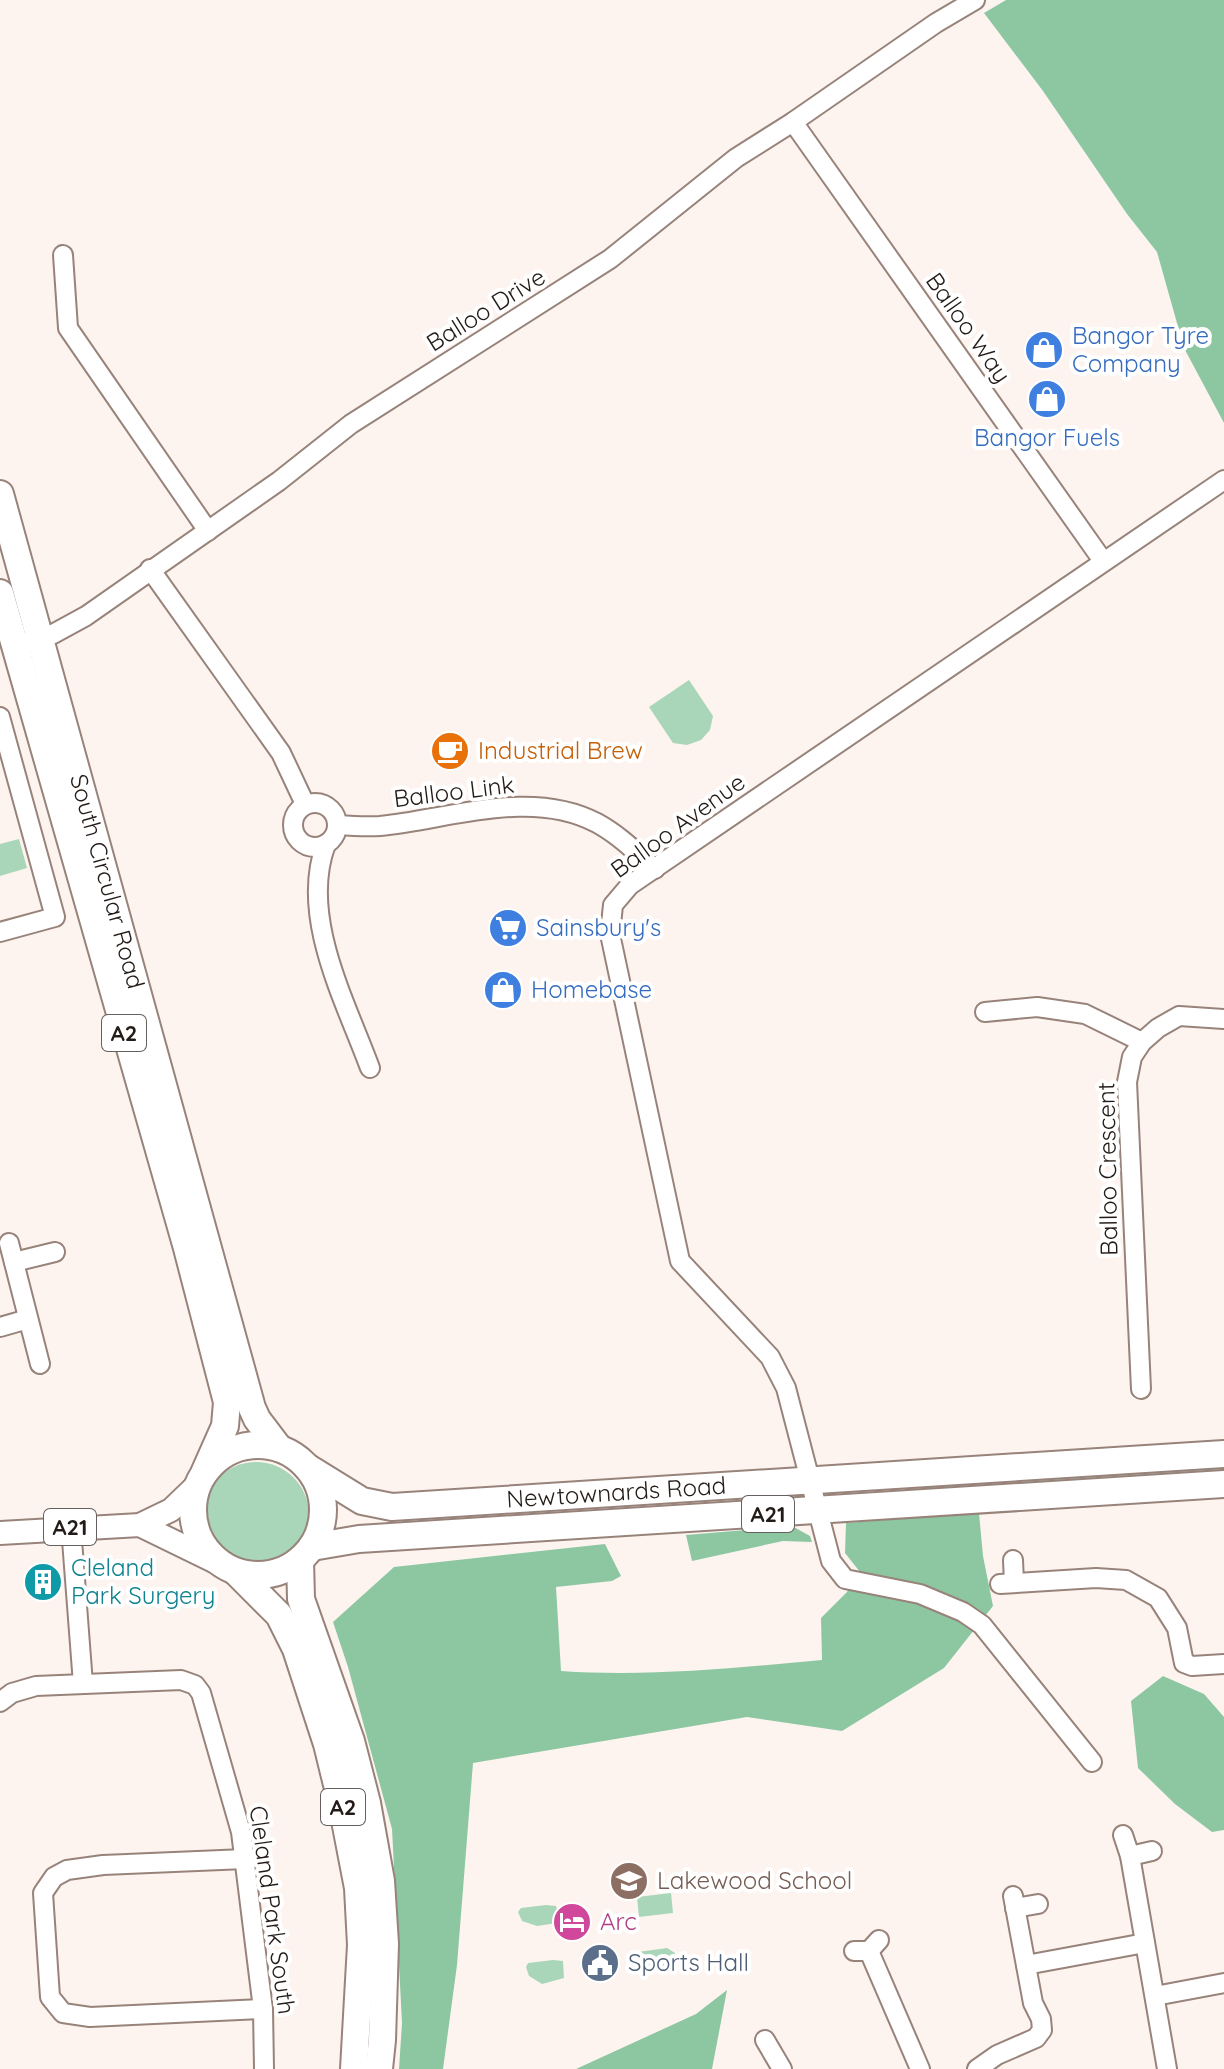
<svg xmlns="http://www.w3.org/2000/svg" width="1224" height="2069" viewBox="0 0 1224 2069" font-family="Quicksand,sans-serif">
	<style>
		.green { fill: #a9d6b9 }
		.forest { fill: #8dc7a2 }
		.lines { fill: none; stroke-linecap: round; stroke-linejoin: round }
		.minor-casing { stroke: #98837a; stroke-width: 22 }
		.major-casing { stroke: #98837a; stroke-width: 26 }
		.highway-casing { stroke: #98837a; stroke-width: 30 }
		.minor { stroke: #fff; stroke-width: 18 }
		.major { stroke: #fff; stroke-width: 22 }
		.highway { stroke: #fff; stroke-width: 26 }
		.labels { text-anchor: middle; stroke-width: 8; stroke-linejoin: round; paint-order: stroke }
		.shield { fill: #fff; stroke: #655f5d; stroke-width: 2 }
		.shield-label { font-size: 22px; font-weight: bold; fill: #231b17 }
		.street-label { font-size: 24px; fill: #231b17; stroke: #fff }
		.shop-label { font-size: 24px; fill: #366cbe; stroke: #fff; text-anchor: start }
		.food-label { font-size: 24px; fill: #c56008; stroke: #fff; text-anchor: start }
		.culture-label { font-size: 24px; fill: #0d838f; stroke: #fff; text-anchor: start }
		.education-label { font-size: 24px; fill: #785e54; stroke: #fff; text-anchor: start }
		.hotel-label { font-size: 24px; fill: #b23c85; stroke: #fff; text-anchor: start }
		.service-label { font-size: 24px; fill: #4e5e75; stroke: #fff; text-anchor: start }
	</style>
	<rect width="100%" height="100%" fill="#fdf4f0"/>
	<g class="green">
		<path d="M689 680 713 716 710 730 701 740 687 745 673 743 649 707Z"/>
		<path d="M19 839 27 868 0 876V844Z"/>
		<circle cx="256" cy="1515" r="53"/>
		<path d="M1224 1463V1475L1056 1485 831 1491Z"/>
		<path d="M671 1893 673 1913 639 1917 637 1897Z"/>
		<path d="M546 1905 556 1906 558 1914 557 1923 537 1926 522 1921 518 1912 521 1908Z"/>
		<path d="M667 1948 675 1953 673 1962 662 1972 639 1969 638 1952Z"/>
		<path d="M553 1960 563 1961 564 1978 542 1984 529 1976 526 1967 528 1963Z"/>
	</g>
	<g class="forest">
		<path d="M1006 0H1224V423L1184 348 1157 252 1127 214 1043 91 984 13Z"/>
		<path d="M979 1513 983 1556 993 1606 944 1668 842 1731 747 1717 473 1763 457 1965 443 2069H399L402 2023 392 1829 348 1667 333 1622 394 1567 605 1544 621 1576 612 1581 556 1587 561 1671C648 1677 735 1668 822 1660L821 1618 847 1592 860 1572 845 1553 846 1523Z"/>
		<path d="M792 1526 810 1536 812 1542 783 1541 692 1561 686 1535Z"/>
		<path d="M1163 1676 1204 1694 1224 1717V1830L1212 1832 1175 1804 1138 1768 1131 1701Z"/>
		<path d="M727 1990 712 2069H576L696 2014Z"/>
	</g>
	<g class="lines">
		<g class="minor-casing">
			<g id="minor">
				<path d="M793 122 1103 561"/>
				<path d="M63 255 68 328 208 531"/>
				<path d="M150 569 281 753 305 804"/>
				<path d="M29 641 53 634 86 616 279 481 351 424 610 259 736 158 793 122 936 23 975 0"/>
				<path d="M0 717 55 917 0 932"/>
				<circle cx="315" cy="825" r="22"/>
				<path d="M337 825C351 826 366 827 380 826 450 819 531 788 597 823 619 835 636 852 655 869"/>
				<path d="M326 844C299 916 345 1000 370 1068"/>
				<path d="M985 1012 1037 1007 1085 1014 1142 1042"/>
				<path d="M9 1243 40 1364"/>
				<path d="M14 1262 55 1252"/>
				<path d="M0 1327 28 1319"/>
				<path d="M1141 1389 1127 1082 1132 1057 1142 1042 1158 1028 1179 1016 1224 1019"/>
				<path d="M71 1527 83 1684"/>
				<path d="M1013 1560 1014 1583"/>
				<path d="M1000 1584 1096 1578 1126 1580 1158 1598 1177 1628 1184 1663 1192 1666 1224 1664"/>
				<path d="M0 1702 12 1693 36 1686 181 1680 195 1685 201 1693 241 1832 263 2009 264 2069"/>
				<path d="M1092 1762 982 1625 963 1612 920 1594 845 1579 831 1561 786 1388 770 1357 680 1261 610 934 613 905 630 885 1224 480"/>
				<path d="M1123 1835 1130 1856 1167 2069"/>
				<path d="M1130 1856 1152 1851"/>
				<path d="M245 1859 103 1865 67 1870 54 1877 43 1893 50 1997 63 2013 90 2017 263 2009"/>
				<path d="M1015 1908 1038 1904"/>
				<path d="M854 1951H869L879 1940"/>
				<path d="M869 1951 920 2069"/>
				<path d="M1026 1965 1145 1943"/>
				<path d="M1155 1996 1224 1983"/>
				<path d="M765 2040 782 2069"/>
				<path d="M977 2069 997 2055 1036 2038 1042 2030 1041 2019 1033 2003 1013 1896"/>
			</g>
		</g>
		<g class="major-casing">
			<g id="major">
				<path d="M140 1525 220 1564"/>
				<path d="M0 1533 140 1525 171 1510 197 1485"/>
			</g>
		</g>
		<g class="highway-casing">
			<g id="highway">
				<path id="s1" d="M0 494 252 1408 257 1419 279 1448"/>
				<path d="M0 593 187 1248 227 1402 225 1426 205 1471"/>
				<circle cx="258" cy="1510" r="65"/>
				<path id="s2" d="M307 1467 362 1501 392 1507 1224 1454"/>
				<path d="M312 1547 359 1539 1224 1484"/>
				<path d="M300 1560 301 1599 351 1741 367 1803 381 1881 385 1944 382 2040 379 2069"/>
				<path d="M236 1572 279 1615 296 1649 327 1744 342 1805 358 1888 361 1945 354 2069"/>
			</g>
		</g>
		<use href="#minor" class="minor"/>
		<use href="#major" class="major"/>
		<use href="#highway" class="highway"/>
	</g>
	<defs>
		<g id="shop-disc" transform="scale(2)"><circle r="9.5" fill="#3f7fe0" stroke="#fff"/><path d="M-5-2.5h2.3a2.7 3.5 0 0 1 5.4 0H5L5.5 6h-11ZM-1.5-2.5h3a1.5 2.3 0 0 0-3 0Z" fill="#fff"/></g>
		<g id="cafe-disc" transform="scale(2)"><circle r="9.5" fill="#e8710a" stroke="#fff"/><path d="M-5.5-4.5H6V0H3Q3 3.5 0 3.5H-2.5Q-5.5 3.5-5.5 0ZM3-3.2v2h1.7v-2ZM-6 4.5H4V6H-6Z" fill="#fff"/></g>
		<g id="supermarket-disc" transform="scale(2)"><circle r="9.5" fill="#3f7fe0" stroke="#fff"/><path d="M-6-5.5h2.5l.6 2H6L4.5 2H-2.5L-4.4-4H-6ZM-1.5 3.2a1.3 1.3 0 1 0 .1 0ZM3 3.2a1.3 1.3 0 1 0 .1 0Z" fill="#fff"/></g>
		<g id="building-disc" transform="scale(2)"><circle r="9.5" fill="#0f9aa8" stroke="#fff"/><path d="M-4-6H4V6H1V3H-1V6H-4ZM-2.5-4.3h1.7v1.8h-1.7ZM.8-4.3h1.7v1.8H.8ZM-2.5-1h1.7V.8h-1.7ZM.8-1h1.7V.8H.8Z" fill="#fff"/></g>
		<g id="school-disc" transform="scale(2)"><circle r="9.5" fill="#8d6e63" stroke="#fff"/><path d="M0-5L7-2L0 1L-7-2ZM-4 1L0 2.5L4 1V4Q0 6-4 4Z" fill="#fff"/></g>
		<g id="hotel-disc" transform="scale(2)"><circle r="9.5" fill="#d1479c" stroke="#fff"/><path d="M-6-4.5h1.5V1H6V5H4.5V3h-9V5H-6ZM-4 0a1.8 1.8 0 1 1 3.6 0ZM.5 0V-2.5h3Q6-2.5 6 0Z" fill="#fff"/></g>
		<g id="civic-disc" transform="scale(2)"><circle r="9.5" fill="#5c6f8a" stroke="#fff"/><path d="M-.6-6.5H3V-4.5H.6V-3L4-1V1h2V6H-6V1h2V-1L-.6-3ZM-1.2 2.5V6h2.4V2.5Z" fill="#fff"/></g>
	</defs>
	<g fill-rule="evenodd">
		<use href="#shop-disc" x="1044" y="350"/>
		<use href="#shop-disc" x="1047" y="399"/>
		<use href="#cafe-disc" x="450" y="751"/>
		<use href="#supermarket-disc" x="508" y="928"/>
		<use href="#shop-disc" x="503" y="990"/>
		<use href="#building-disc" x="43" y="1582"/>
		<use href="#school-disc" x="629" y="1881"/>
		<use href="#hotel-disc" x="572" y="1922"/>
		<use href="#civic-disc" x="600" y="1963"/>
	</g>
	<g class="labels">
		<g class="shield">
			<rect x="102" y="1015" width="44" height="36" rx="6"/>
			<rect x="742" y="1496" width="52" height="36" rx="6"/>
			<rect x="44" y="1509" width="52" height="36" rx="6"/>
			<rect x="321" y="1789" width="44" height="36" rx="6"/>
		</g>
		<g class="shield-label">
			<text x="124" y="1041">A2</text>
			<text x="768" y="1522">A21</text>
			<text x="70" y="1535">A21</text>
			<text x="343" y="1815">A2</text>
		</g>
		<g class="street-label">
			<text transform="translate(486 310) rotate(-32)" y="8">Balloo Drive</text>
			<text transform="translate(968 328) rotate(55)" y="8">Balloo Way</text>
			<text transform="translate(454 792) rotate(-7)" y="8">Balloo Link</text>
			<text transform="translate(678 826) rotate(-36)" y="8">Balloo Avenue</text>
			<text dy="8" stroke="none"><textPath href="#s1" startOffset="402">South Circular Road</textPath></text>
			<text transform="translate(1108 1169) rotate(-91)" y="8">Balloo Crescent</text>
			<text dy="8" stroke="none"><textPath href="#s2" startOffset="320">Newtownards Road</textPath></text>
			<text transform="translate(272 1910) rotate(82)" y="8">Cleland Park South</text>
		</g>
		<g class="shop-label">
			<text x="1072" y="344">Bangor Tyre<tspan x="1072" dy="28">Company</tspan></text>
			<text x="1047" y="446" text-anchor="middle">Bangor Fuels</text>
			<text x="536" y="936">Sainsbury's</text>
			<text x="531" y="998">Homebase</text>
		</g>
		<g class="food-label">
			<text x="478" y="759">Industrial Brew</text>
		</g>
		<g class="culture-label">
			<text x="71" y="1576">Cleland<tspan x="71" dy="28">Park Surgery</tspan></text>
		</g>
		<g class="education-label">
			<text x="657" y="1889">Lakewood School</text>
		</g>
		<g class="hotel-label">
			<text x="600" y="1930">Arc</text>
		</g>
		<g class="service-label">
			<text x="628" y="1971">Sports Hall</text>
		</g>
	</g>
</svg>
